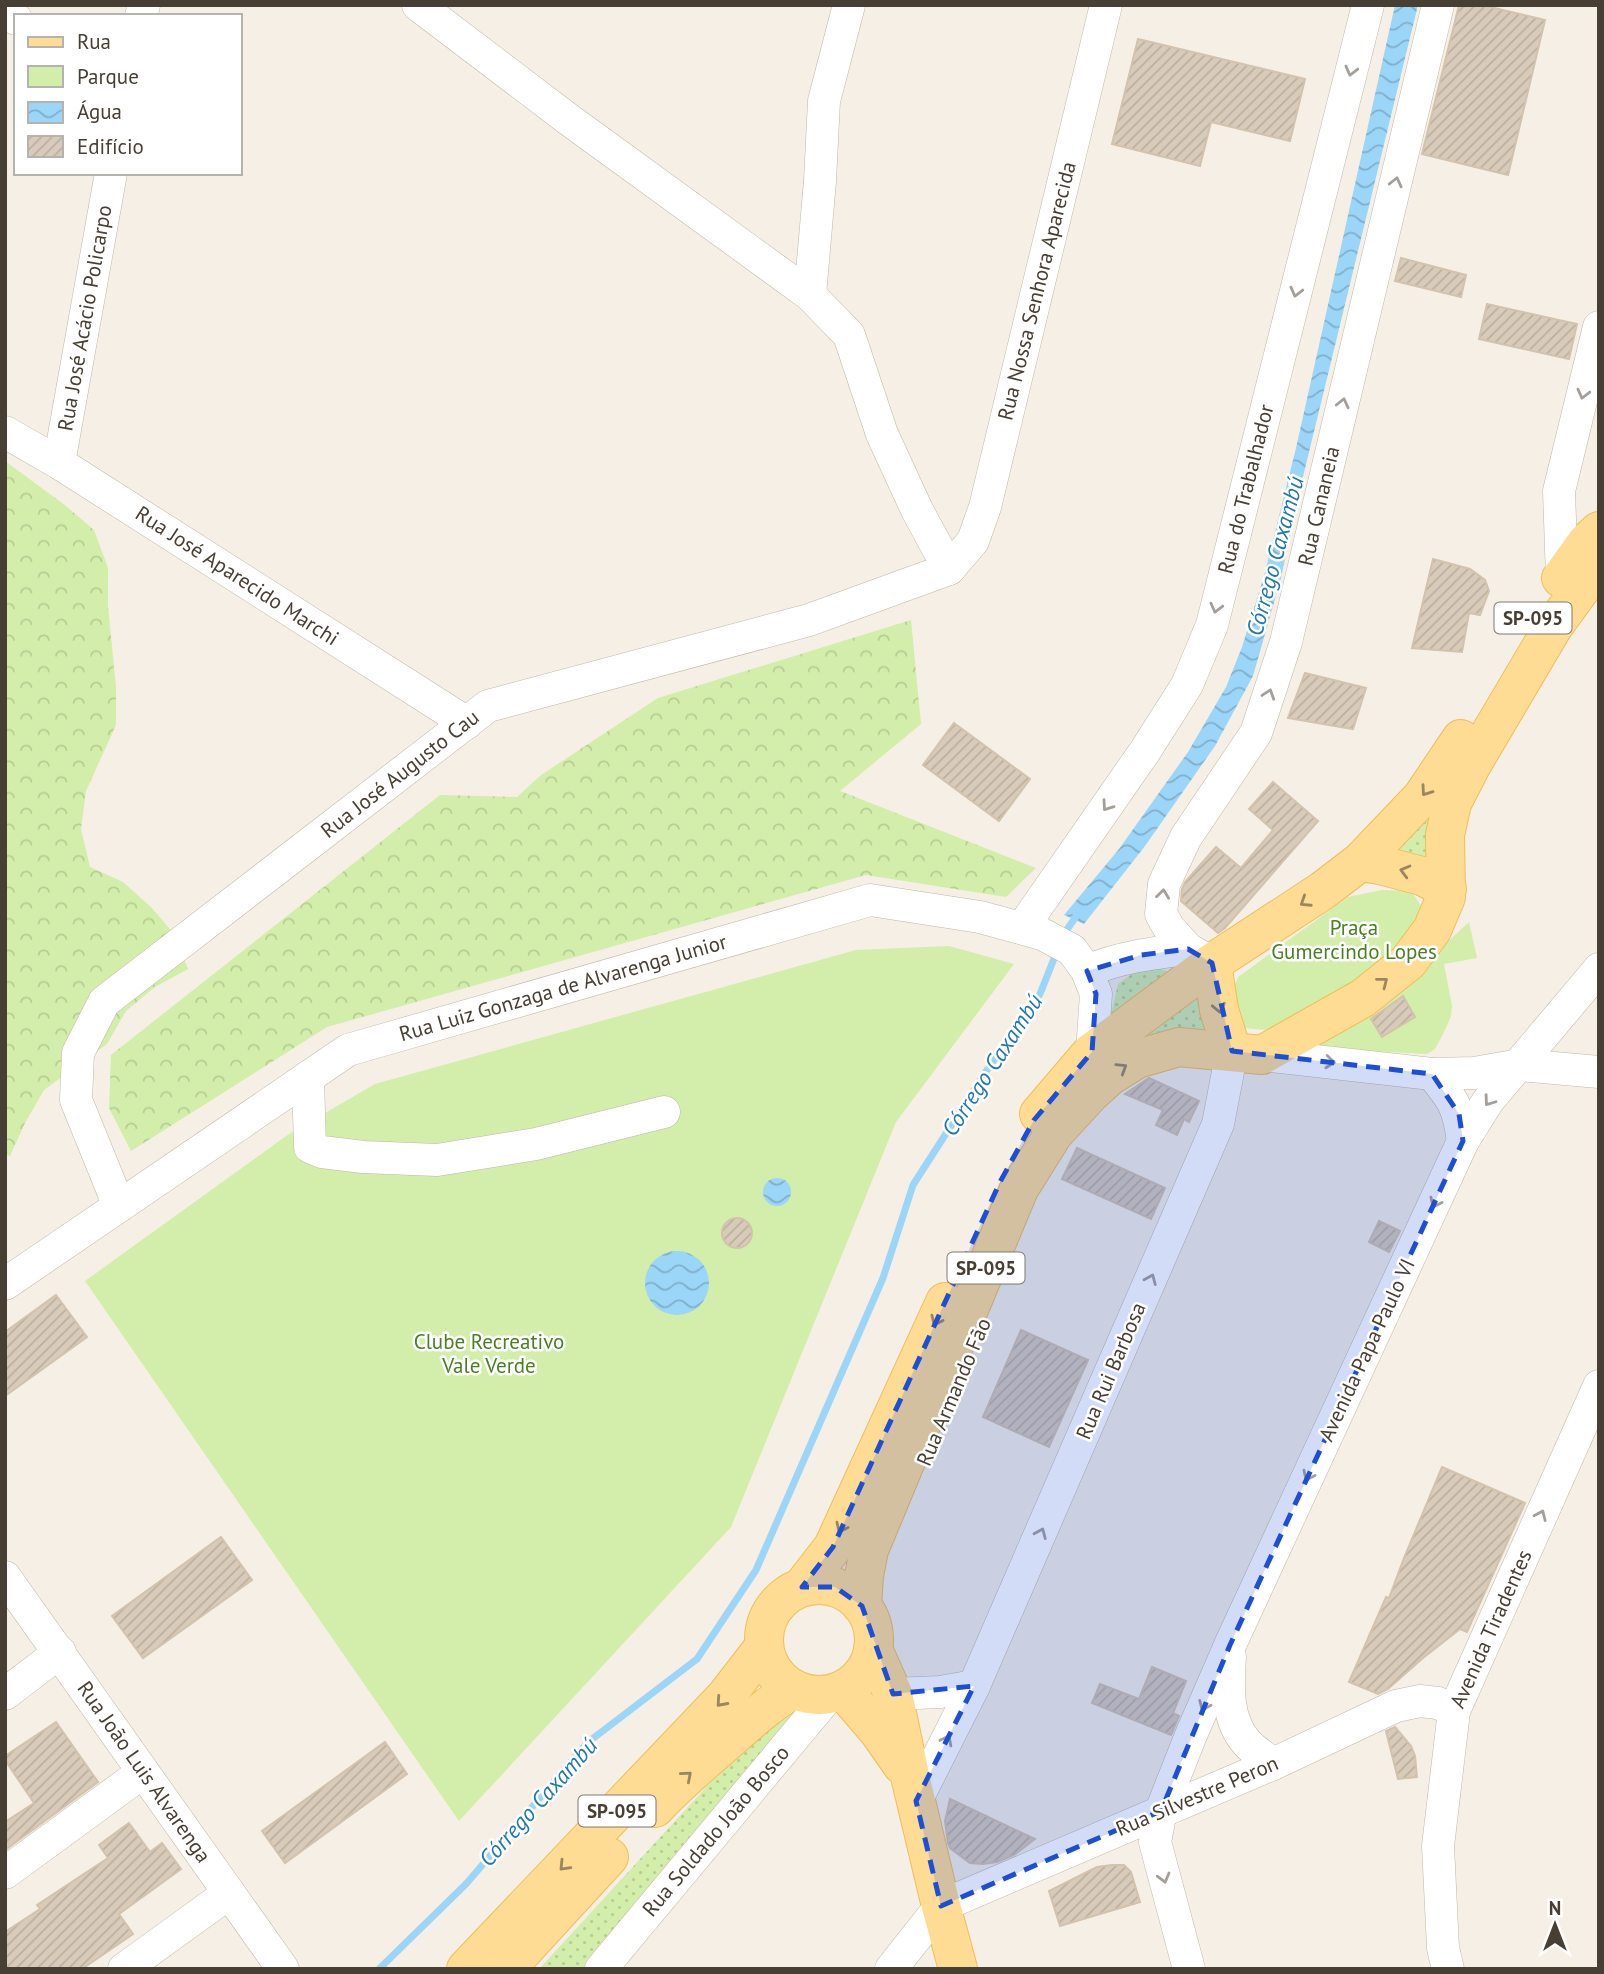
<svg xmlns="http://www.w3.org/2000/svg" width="1604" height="1974" viewBox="0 0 1604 1974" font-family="'PT Sans',sans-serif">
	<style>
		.grass { fill: url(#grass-dots) }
		.forest { fill: url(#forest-crowns) }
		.park { fill: #d2eeaa }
		.water { fill: url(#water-waves) }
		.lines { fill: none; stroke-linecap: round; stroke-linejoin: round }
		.stream { stroke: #9bd6f8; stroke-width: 7 }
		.building { fill: url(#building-hatch); stroke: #d3c2ac; stroke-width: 2 }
		.minor-casing { stroke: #c1b7a7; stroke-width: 33 }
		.major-casing { stroke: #f1bd57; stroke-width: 40 }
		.minor { stroke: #fff; stroke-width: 32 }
		.major { stroke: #ffdc94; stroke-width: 38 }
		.oneway { stroke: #a49f9a }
		.oneway2 { stroke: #9a865f }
		.marked { fill: #1d4ed8; fill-opacity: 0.2; stroke: #1d4ed8; stroke-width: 5; stroke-dasharray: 14 9; stroke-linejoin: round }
		.labels { text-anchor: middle; stroke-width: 5; stroke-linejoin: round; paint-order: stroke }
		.shield { fill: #fff; stroke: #7f7971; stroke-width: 2 }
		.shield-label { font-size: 19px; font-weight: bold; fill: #483f34 }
		.street-label { font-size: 21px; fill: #483f34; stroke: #fff }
		.park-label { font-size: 21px; fill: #498120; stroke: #fff }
		.water-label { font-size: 23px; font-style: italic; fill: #1f78ae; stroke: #fff }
	</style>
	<defs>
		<pattern id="grass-dots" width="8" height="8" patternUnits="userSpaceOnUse" patternTransform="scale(1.75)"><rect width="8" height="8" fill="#d2eeaa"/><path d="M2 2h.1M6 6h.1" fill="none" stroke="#b6cd93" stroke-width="1.8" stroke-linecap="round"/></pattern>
		<pattern id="forest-crowns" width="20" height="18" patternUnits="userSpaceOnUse" patternTransform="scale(1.75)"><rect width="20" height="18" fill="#d2eeaa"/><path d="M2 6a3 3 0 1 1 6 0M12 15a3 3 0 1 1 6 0" fill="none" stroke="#b6cd93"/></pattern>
		<pattern id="water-waves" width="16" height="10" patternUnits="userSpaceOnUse" patternTransform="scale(1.75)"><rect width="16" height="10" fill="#9bd6f8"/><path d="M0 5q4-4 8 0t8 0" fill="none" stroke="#80afca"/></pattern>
		<pattern id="building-hatch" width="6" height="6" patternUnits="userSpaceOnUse" patternTransform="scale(1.75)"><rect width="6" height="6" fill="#d8cbba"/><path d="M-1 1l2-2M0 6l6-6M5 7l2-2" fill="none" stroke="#bbafa0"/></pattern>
	</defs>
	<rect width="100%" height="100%" fill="#f5efe5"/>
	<g class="grass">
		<path d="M1434 811 1430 877 1387 862Z"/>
		<path d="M1140 968H1159L1168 972 1103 1028 1112 1010 1118 984Z"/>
		<path d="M1197 989 1216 1035 1121 1045Z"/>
		<path d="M811 1705 589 1969H539L755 1734 787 1710Z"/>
	</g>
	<g class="forest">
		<path d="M5 461 66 506 94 530 108 568V606L116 687V725L86 791 81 829 90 867 123 882 151 907 175 935 188 969 155 987 126 1011 107 1044 44 1090 25 1123 10 1156 5 1154Z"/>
		<path d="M911 620 921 724 840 791 1036 868 1006 897 866 875 327 1027 131 1151 109 1108 111 1055 440 795 517 797 541 775 658 698Z"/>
	</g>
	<g class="park">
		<path d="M1382 890 1411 891 1424 910 1396 954 1283 1027 1264 1030 1245 1028 1232 993 1238 977 1348 897Z"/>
		<path d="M1469 922 1477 958 1444 964 1452 1006 1451 1016 1445 1030 1435 1049 1427 1054 1314 1048 1411 976Z"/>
		<path d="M949 946 1014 964 896 1122 731 1527 459 1821 85 1281 289 1134 375 1084 856 950Z"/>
	</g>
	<g class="water">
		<path d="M1395 5H1418L1300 489 1281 578 1253 676 1215 746 1145 846 1084 924 1064 915 1119 849 1188 752 1226 687 1242 647 1264 576 1296 448Z"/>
		<circle cx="777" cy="1192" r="14"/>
		<circle cx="677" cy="1283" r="32"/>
	</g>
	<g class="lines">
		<g class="stream">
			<path d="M1062 937 1079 912"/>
			<path d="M379 1969 466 1884 587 1743 697 1659 756 1570 883 1278 913 1185 983 1076 1040 994 1057 951"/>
		</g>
	</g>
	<g class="building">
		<path d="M1459 5H1482L1545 20 1508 175 1422 154Z"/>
		<path d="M1138 39 1305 79 1290 141 1211 122 1200 166 1112 144Z"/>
		<path d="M1401 258 1466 275 1461 297 1395 281Z"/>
		<path d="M1487 304 1577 324 1569 359 1479 339Z"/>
		<path d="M1433 559 1470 569 1485 580 1489 591 1480 615 1469 613 1462 652 1412 648Z"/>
		<path d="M1305 673 1366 688 1353 729 1288 718Z"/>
		<path d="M954 723 1030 779 999 821 923 765Z"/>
		<path d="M1273 782 1318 821 1225 928 1218 933 1181 901 1182 889 1185 882 1216 847 1241 868 1273 830 1249 809Z"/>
		<path d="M1403 996 1415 1017 1382 1037 1371 1019Z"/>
		<path d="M1149 1078 1199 1101 1189 1122 1184 1119 1177 1135 1156 1125 1163 1110 1125 1094Z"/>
		<path d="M1077 1148 1165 1188 1151 1219 1062 1179Z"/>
		<circle cx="737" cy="1233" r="15"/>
		<path d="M1379 1221 1400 1231 1389 1252 1369 1242Z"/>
		<path d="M56 1295 87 1337 5 1396V1332Z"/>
		<path d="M1021 1330 1088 1360 1049 1447 983 1417Z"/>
		<path d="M1442 1467 1525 1503 1467 1632 1460 1629 1423 1658 1388 1689 1378 1694 1349 1682 1386 1597 1389 1598 1404 1558Z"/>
		<path d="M221 1537 252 1580 143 1658 112 1616Z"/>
		<path d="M1152 1667 1186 1681 1173 1713 1179 1716 1171 1735 1092 1703 1100 1684 1139 1699Z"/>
		<path d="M56 1722 98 1782 5 1850V1822L34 1803 5 1760V1756Z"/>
		<path d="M1395 1727 1411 1746 1415 1756 1417 1777 1398 1779 1386 1731Z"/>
		<path d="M385 1742 407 1774 285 1863 262 1831Z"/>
		<path d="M950 1799 1035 1839 1014 1855 997 1862 983 1864 970 1863 950 1848 948 1843 945 1821Z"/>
		<path d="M129 1823 150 1852 162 1843 181 1869 119 1914 133 1934 82 1969H5V1932L40 1909 37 1905 108 1858 99 1845Z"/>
		<path d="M1112 1865H1124L1131 1872 1140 1902 1060 1926 1049 1891 1097 1867Z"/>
	</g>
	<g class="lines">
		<g class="minor-casing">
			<g id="minor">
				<path d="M418 5 568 119 810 295"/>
				<path d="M849 5 824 101 820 181 810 295 849 335 882 434 917 510 949 569"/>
				<path d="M5 13 16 19"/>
				<path d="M141 16 144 5"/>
				<path d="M5 432 59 463 467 723"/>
				<path d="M59 463 111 173"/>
				<path d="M1562 577 1559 491 1599 327"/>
				<path d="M1022 928 1145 751 1187 685 1212 625 1368 5"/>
				<path d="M1212 963 1188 949 1169 928 1161 914 1164 884 1186 837 1256 733 1286 642 1438 5"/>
				<path d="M1087 971C1120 957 1153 953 1188 949"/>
				<path d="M1262 1055 1432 1074 1474 1073 1520 1065 1599 1072"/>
				<path d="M1432 1074C1454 1101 1458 1106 1463 1141"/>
				<path d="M308 1077 310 1147 322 1152 363 1157 437 1160 536 1144 664 1112"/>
				<path d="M119 1206 76 1100 78 1053 104 1002 488 706 809 620 949 569 973 541 985 507 1106 5"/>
				<path d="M5 1284 348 1050 870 900 980 917 1042 934 1072 950 1087 971 1096 994 1092 1052"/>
				<path d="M5 1577 283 1969"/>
				<path d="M1230 1657C1228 1685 1226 1720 1247 1743 1254 1751 1265 1757 1273 1764"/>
				<path d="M5 1694 60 1652"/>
				<path d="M893 1694 940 1692 974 1686"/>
				<path d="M916 1801 974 1686 1218 1124 1232 1051"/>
				<path d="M5 1873 143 1772"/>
				<path d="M124 1969 229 1893"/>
				<path d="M601 1969 831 1693"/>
				<path d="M891 1969 941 1906 1273 1764 1396 1706 1420 1701 1438 1703 1454 1711"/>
				<path d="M1189 1969 1155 1842 1161 1811 1191 1735 1230 1645 1463 1141 1488 1101 1599 969"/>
				<path d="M1448 1969 1443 1948 1438 1846 1454 1711 1599 1386"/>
			</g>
		</g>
		<g class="major-casing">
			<g id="major">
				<path d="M1561 578 1586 543 1599 531"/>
				<path d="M1360 862 1380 865 1422 876 1447 889"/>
				<path d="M1212 963 1219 1010 1232 1051"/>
				<path d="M1039 1114 1092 1052 1212 963 1322 891 1360 862 1422 797 1461 739"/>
				<circle cx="819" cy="1640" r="55"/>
				<path d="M802 1587 833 1547 945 1302"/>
				<path d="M862 1606 864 1576 869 1550 1019 1189 1054 1133 1090 1094 1110 1076 1137 1059 1179 1047 1262 1055 1363 998 1408 962 1432 930 1446 897 1445 835 1452 803 1471 766 1553 627 1599 564"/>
				<path d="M873 1649 893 1694 910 1776 941 1906 958 1969"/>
				<path d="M843 1690 879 1732 902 1765"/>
				<path d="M655 1808C676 1785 700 1765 724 1744 747 1724 768 1704 794 1689"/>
				<path d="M466 1969 726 1696 763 1648"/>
				<path d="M506 1969 609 1857"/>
			</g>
		</g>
		<use href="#minor" class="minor"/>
		<use href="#major" class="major"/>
	</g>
	<defs><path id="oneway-chevron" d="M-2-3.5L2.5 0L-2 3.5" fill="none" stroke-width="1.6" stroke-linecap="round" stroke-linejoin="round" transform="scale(1.75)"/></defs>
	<g class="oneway">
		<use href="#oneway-chevron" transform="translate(1351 71) rotate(104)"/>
		<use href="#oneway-chevron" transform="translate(1396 182) rotate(-77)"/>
		<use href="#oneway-chevron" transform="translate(1296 292) rotate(104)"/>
		<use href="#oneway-chevron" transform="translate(1583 394) rotate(104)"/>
		<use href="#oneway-chevron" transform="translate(1343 403) rotate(-77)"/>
		<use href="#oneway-chevron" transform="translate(1216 608) rotate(104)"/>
		<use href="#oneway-chevron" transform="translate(1269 694) rotate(-72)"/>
		<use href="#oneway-chevron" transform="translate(1107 806) rotate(125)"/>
		<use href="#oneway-chevron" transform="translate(1163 894) rotate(-83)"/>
		<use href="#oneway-chevron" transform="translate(1330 1062) rotate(6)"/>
		<use href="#oneway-chevron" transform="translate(1489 1101) rotate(126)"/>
		<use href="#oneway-chevron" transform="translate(1435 1203) rotate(115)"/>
		<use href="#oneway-chevron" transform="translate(1151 1279) rotate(-67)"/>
		<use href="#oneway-chevron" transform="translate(1308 1476) rotate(115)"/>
		<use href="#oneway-chevron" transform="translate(1541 1515) rotate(-66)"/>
		<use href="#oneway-chevron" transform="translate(1041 1533) rotate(-67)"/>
		<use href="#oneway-chevron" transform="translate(1204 1706) rotate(113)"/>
		<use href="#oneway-chevron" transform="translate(947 1740) rotate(-63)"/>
		<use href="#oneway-chevron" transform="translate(1164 1878) rotate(75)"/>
	</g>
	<g class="oneway2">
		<use href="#oneway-chevron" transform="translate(1426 791) rotate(125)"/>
		<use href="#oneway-chevron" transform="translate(1405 871) rotate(-165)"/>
		<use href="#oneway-chevron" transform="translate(1305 902) rotate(147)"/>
		<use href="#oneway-chevron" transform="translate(1383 982) rotate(-38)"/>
		<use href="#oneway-chevron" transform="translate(1219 1008) rotate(78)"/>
		<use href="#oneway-chevron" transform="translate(1122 1068) rotate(-32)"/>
		<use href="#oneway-chevron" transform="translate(936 1321) rotate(115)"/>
		<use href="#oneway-chevron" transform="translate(841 1528) rotate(115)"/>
		<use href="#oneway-chevron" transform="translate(721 1702) rotate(132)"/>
		<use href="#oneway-chevron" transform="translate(687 1776) rotate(-41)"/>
		<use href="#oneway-chevron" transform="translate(564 1866) rotate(134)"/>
	</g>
	<path class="marked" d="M1188 949 1212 963 1232 1051 1432 1074 1459 1114 1463 1141 1230 1645 1161 1811 941 1906 916 1801 974 1686 893 1694 862 1606 835 1587H802L833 1547 1000 1182 1034 1120 1092 1052 1096 994 1087 971 1141 955Z"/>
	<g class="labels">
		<g class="shield">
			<rect x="1494.5" y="602.5" width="77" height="31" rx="5"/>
			<rect x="947.5" y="1252.5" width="77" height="31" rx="5"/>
			<rect x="578.5" y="1795.5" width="77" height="31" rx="5"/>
		</g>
		<g class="shield-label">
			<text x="1533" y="625">SP-095</text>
			<text x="986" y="1275">SP-095</text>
			<text x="617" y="1818">SP-095</text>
		</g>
		<g class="street-label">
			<text transform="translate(1037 291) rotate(-76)" y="7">Rua Nossa Senhora Aparecida</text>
			<text transform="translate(85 318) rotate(-80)" y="7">Rua José Acácio Policarpo</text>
			<text transform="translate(1246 489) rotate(-76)" y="7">Rua do Trabalhador</text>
			<text transform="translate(1319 506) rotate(-77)" y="7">Rua Cananeia</text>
			<text transform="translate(237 576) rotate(33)" y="7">Rua José Aparecido Marchi</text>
			<text transform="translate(400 774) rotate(-38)" y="7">Rua José Augusto Cau</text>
			<text transform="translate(563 988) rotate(-16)" y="7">Rua Luiz Gonzaga de Alvarenga Junior</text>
			<text transform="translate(1367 1350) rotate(-65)" y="7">Avenida Papa Paulo VI</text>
			<text transform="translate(1111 1371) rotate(-67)" y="7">Rua Rui Barbosa</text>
			<text transform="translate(954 1392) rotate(-67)" y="7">Rua Armando Fão</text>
			<text transform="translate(1491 1629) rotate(-66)" y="7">Avenida Tiradentes</text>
			<text transform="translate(144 1772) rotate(55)" y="7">Rua João Luis Alvarenga</text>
			<text transform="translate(1197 1796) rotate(-23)" y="7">Rua Silvestre Peron</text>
			<text transform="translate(716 1831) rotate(-50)" y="7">Rua Soldado João Bosco</text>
		</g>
		<g class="park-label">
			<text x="1354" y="935">Praça<tspan x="1354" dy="24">Gumercindo Lopes</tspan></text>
			<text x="489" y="1349">Clube Recreativo<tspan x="489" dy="24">Vale Verde</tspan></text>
		</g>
		<g class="water-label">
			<text transform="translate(1275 556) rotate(-75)" y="8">Córrego Caxambú</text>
			<text transform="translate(992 1065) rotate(-57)" y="8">Córrego Caxambú</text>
			<text transform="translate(538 1802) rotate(-48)" y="8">Córrego Caxambú</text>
		</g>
	</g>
	<rect width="1604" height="1974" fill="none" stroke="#483f34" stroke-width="14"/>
	<rect x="14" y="14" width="228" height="161" fill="#ffffff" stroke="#b6b2ae" stroke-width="2"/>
	<rect x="28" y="37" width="35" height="10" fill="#ffdc94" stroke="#b6b2ae" stroke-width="2"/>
	<text x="77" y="49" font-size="21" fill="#483f34">Rua</text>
	<rect x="28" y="66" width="35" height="21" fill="#d2eeaa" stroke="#b6b2ae" stroke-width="2"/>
	<text x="77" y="84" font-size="21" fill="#483f34">Parque</text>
	<rect x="28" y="102" width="35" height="21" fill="url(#water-waves)" stroke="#b6b2ae" stroke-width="2"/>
	<text x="77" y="119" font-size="21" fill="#483f34">Água</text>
	<rect x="28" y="136" width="35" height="21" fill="url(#building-hatch)" stroke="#b6b2ae" stroke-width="2"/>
	<text x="77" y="154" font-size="21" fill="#483f34">Edifício</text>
	<g transform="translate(1555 1925)" stroke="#ffffff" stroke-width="5" paint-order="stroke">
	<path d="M0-5L12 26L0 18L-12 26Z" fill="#483f34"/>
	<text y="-10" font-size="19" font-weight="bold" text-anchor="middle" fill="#483f34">N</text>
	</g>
</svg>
